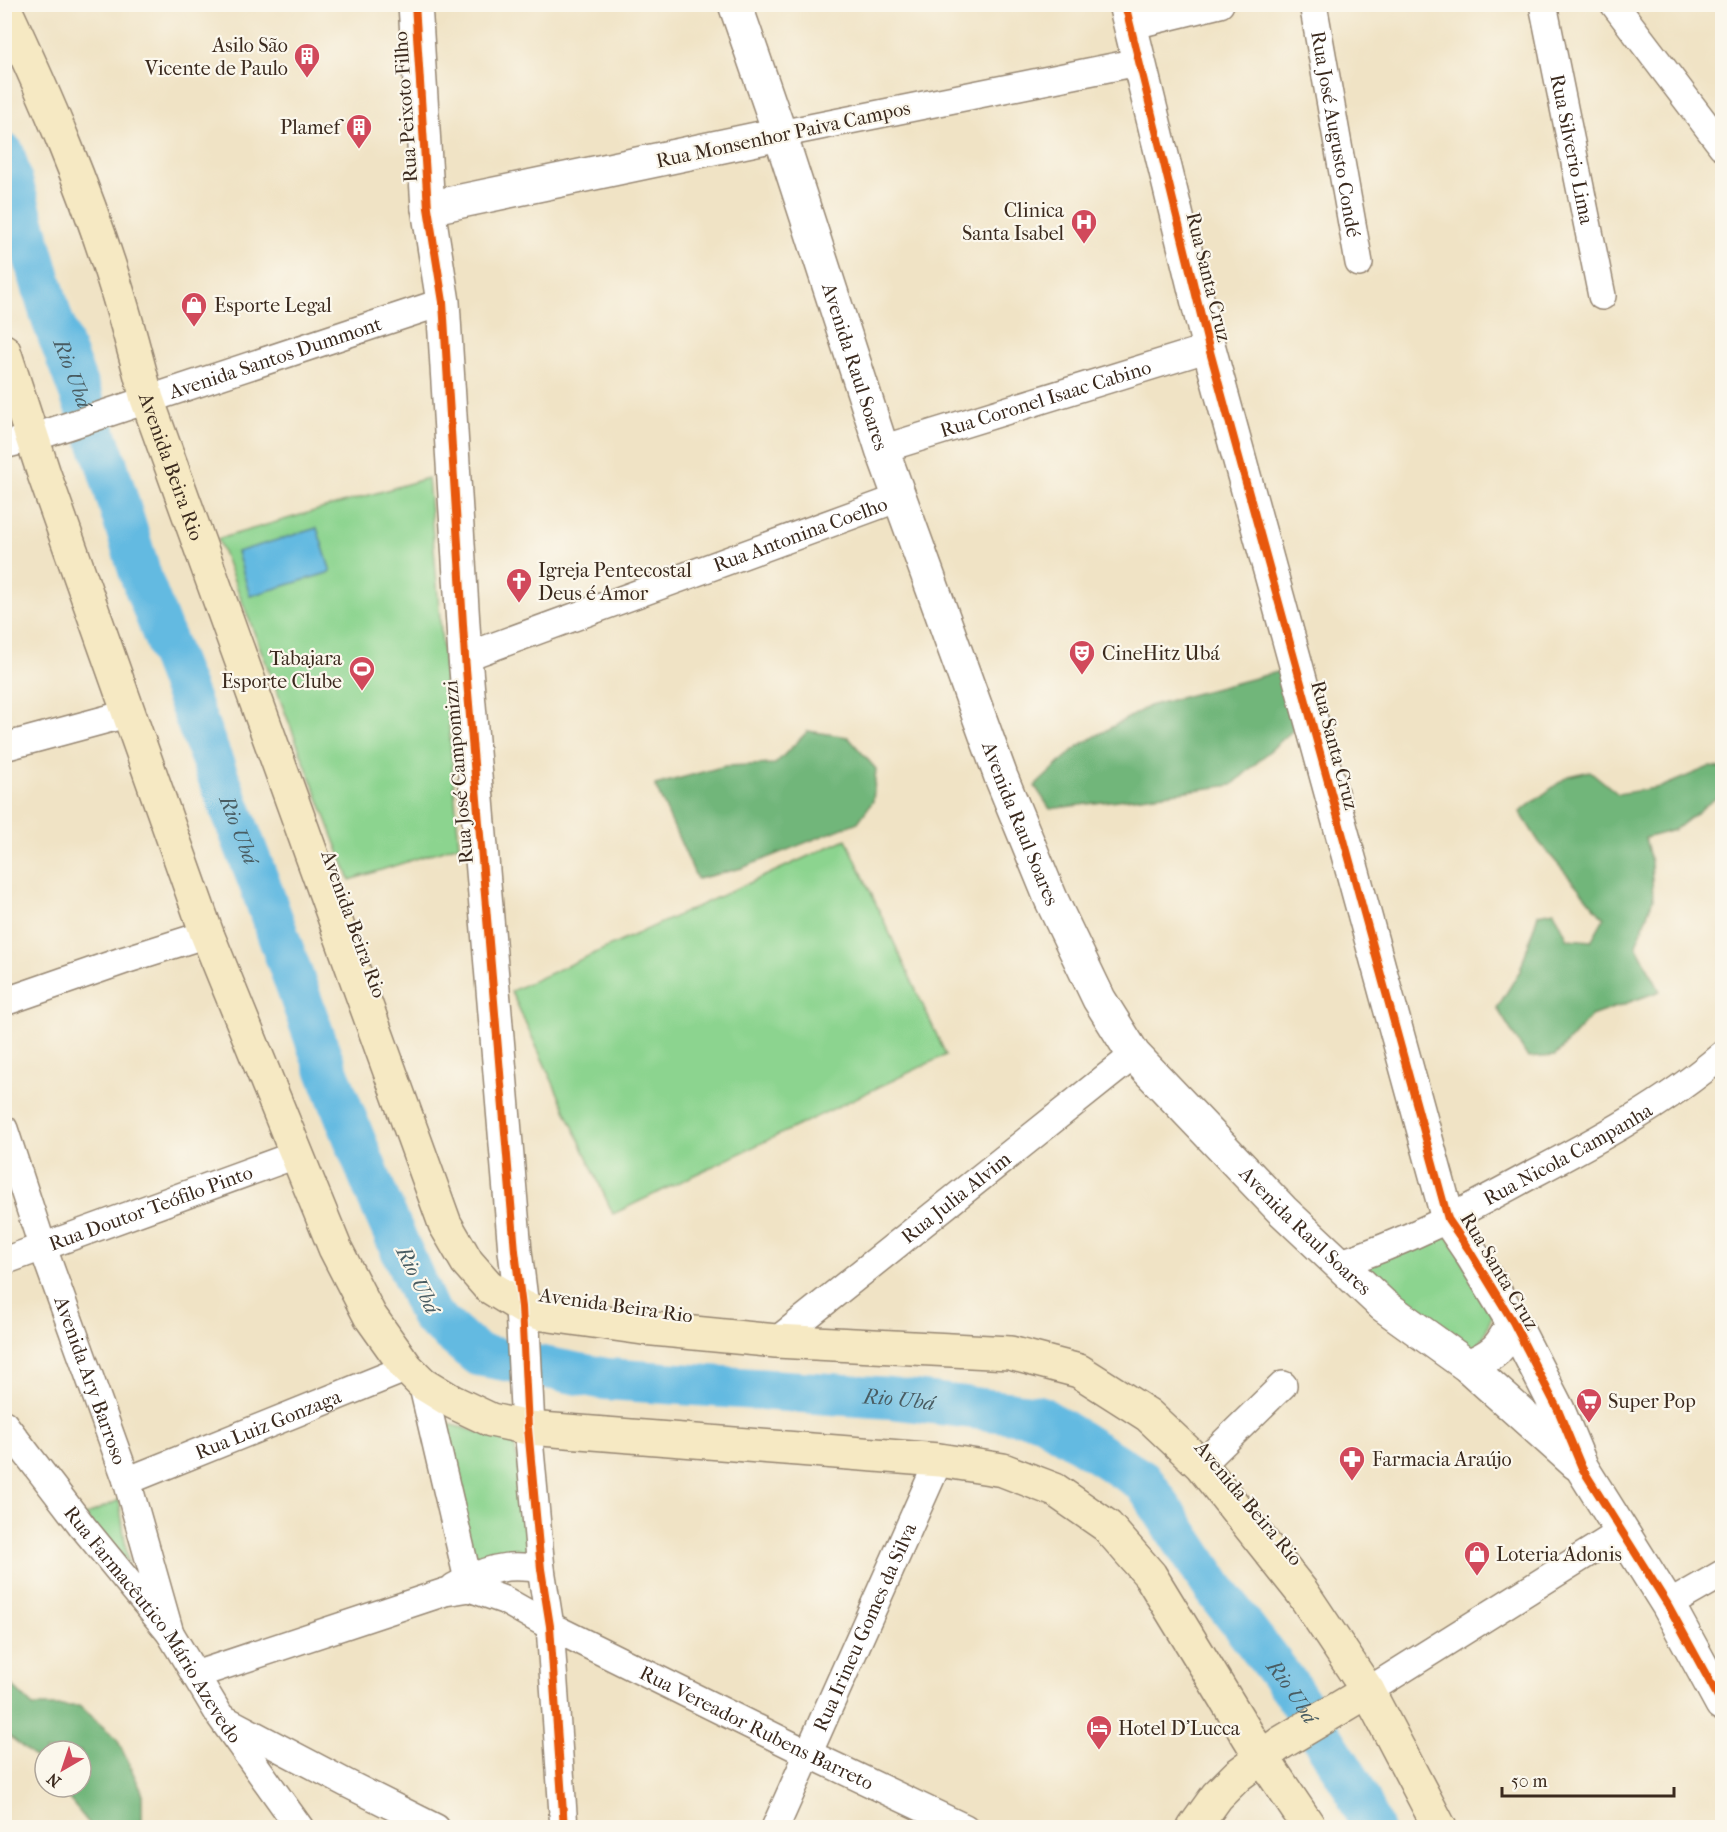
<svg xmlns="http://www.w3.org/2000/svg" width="1727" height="1832" viewBox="0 0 1727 1832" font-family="'IM FELL French Canon',serif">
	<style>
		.green { fill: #8cd48f; stroke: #647f56; stroke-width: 1.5 }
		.forest { fill: #71b67a; stroke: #56704c; stroke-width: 1.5 }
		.water { fill: #64bae1; stroke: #507280; stroke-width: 1.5 }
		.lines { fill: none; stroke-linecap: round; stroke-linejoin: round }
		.river { stroke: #64bae1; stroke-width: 42 }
		.minor-casing { stroke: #968672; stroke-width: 30 }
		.tertiary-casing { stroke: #968672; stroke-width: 36 }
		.secondary-casing { stroke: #968672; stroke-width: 36 }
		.minor { stroke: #fff; stroke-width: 27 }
		.tertiary { stroke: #fff; stroke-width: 33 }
		.secondary { stroke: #f6e9c3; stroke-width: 33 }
		.cycleway-casing { stroke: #fbf7ec; stroke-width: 11 }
		.cycleway { stroke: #e8590c; stroke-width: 8 }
		.labels { text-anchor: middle; stroke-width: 4.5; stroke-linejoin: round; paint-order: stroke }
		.poi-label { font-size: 20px; fill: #3b2a1e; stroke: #fbf7ec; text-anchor: start }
		.street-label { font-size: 20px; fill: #3b2a1e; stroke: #fbf7ec }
		.water-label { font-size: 21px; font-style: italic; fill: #495c62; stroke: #fbf7ec }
	</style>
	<rect width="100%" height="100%" fill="#fbf7ec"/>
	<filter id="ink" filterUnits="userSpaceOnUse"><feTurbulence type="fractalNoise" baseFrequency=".0167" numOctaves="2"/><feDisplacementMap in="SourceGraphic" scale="12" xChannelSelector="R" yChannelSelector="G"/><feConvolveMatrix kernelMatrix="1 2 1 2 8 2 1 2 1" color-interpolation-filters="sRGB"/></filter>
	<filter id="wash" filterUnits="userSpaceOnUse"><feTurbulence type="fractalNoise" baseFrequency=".008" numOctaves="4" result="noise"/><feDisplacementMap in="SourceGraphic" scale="24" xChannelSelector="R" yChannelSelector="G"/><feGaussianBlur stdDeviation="1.35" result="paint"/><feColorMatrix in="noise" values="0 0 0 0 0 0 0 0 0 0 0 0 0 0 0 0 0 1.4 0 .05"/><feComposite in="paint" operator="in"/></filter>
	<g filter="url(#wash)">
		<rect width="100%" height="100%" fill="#f0e3c5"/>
		<g class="green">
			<path d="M428 478 459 845 350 880 218 539Z"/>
			<path d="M846 839 946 1055 613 1214 511 991Z"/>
			<path d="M1442 1225 1493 1313 1484 1336 1471 1353 1353 1271Z"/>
			<path d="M437 1421 514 1441 530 1551 474 1568Z"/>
			<path d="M119 1500 128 1563 84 1516Z"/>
		</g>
		<g class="forest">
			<path d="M1285 670 1293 730 1232 785 1050 809 1035 786 1078 746 1149 706Z"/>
			<path d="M808 731 848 737 876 769 873 801 858 822 742 868 697 879 655 785 725 766 775 764Z"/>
			<path d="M1709 767 1722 768V793L1674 830 1645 838 1651 862 1653 899 1636 945 1660 991 1591 1016 1555 1056 1528 1058 1497 1008 1520 971 1538 914 1554 911 1568 939 1591 941 1604 918 1539 842 1520 812 1568 776 1590 771 1618 794 1661 787Z"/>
			<path d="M4 1678 33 1706H79L117 1739 142 1792V1827H92L59 1787H81V1751H45V1770L36 1759 5 1732Z"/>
		</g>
		<path class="water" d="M317 528 331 572 250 596 237 552Z"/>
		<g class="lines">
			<path class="river" id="s1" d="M4 154 52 319 106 462 142 580 260 885 322 1058 376 1193 430 1315 478 1355 606 1379 890 1398 1039 1416 1144 1482 1214 1588 1290 1687 1352 1784 1372 1828"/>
		</g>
	</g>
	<g filter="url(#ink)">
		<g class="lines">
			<g class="minor-casing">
				<g id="minor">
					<path id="s2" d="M1313 4 1359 263"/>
					<path id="s3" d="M1543 4 1602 296"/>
					<path d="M1614 4 1722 146"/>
					<path d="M1130 26 1220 4"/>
					<path d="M780 134 1138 62"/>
					<path id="s4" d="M4 445 32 438 443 302"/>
					<path id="s5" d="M882 449 1209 348"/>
					<path id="s6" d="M465 657 899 498"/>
					<path d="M4 747 130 713"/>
					<path d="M4 1002 125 960 207 934"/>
					<path id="s7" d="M4 1129 43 1248 127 1481 170 1633"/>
					<path id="s8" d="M4 1261 298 1154"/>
					<path id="s9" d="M1338 1264C1405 1243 1467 1210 1529 1176 1596 1141 1665 1104 1722 1055"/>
					<path id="s10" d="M776 1341 1134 1055"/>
					<path d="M422 1383 470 1588"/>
					<path id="s11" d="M4 1424 83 1527 170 1633 220 1716 300 1828"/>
					<path d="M528 1428 541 1569 550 1626 564 1828"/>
					<path d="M1201 1465 1283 1385"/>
					<path id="s12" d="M127 1481 407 1368"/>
					<path d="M454 1587C486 1569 504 1563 541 1569"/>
					<path d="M1668 1605 1722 1574"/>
					<path id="s13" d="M195 1675 445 1592 470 1588 504 1600 550 1626 807 1753 965 1828"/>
					<path d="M1368 1691 1623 1531"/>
					<path d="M226 1720 346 1783 436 1828"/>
					<path id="s14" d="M775 1828 939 1460"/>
				</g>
			</g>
			<g class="tertiary-casing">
				<g id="tertiary">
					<path d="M415 4 428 208 443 302 465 657 515 1251 522 1307 528 1428"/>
					<path id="s15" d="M735 4 780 134 882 449 1001 777 1051 899 1099 999 1134 1055 1282 1210 1383 1305 1468 1366 1576 1463"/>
					<path d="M1125 4 1209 348 1448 1219 1469 1250 1513 1322 1558 1410 1582 1468 1668 1605 1722 1704"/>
					<path d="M428 208 780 134"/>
					<path d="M1468 1366C1494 1355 1502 1348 1513 1322"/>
				</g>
			</g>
			<g class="secondary-casing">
				<g id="secondary">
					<path id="s16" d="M4 7C46 97 86 189 115 284 127 322 137 361 147 399L445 1224 467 1262 488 1286 522 1307 543 1314 643 1328 776 1341 1010 1353 1079 1371 1148 1415 1201 1465 1302 1592 1368 1691 1440 1828"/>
					<path d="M4 351 44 474 207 934 335 1248 370 1316 407 1368 422 1383 453 1402 491 1420 528 1428 939 1460 1003 1470 1055 1490 1107 1526 1150 1575 1252 1742 1310 1828"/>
					<path d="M1194 1828 1217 1796 1238 1775 1281 1743 1368 1691"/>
				</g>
			</g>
			<use href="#minor" class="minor"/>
			<use href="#tertiary" class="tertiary"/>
			<use href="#secondary" class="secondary"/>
			<g class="cycleway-casing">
				<g id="cycleway">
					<path d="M415 4 428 208 443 302 465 657 515 1251 522 1307 528 1428 541 1569 550 1626 564 1828"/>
					<path d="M1125 4 1209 348 1448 1219 1469 1250 1513 1322 1558 1410 1582 1468 1668 1605 1722 1704"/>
				</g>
			</g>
			<use href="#cycleway" class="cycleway"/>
		</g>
	</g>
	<defs>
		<g id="building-pin" transform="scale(1.35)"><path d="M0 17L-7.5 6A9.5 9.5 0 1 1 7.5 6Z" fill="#d1495b" stroke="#fbf7ec"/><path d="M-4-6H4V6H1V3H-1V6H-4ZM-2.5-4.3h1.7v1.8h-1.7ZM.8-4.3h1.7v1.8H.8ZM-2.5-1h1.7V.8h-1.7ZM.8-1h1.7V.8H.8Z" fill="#fff"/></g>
		<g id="hospital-pin" transform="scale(1.35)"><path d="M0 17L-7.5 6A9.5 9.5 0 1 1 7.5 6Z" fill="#d1495b" stroke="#fbf7ec"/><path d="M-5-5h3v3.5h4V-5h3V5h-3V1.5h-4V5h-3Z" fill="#fff"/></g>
		<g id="shop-pin" transform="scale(1.35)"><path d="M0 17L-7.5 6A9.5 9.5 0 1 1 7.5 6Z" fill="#d1495b" stroke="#fbf7ec"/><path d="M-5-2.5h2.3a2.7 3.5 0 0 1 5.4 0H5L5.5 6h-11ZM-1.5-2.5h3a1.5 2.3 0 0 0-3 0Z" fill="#fff"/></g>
		<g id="church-pin" transform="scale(1.35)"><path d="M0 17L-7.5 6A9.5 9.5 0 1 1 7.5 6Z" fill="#d1495b" stroke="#fbf7ec"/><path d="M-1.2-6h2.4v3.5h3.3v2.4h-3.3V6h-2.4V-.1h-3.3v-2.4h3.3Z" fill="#fff"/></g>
		<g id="theatre-pin" transform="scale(1.35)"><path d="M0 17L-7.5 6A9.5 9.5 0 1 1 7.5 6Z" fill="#d1495b" stroke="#fbf7ec"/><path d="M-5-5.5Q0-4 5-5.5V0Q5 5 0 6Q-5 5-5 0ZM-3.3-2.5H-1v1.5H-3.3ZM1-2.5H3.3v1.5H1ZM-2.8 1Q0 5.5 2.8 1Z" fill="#fff"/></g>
		<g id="stadium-pin" transform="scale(1.35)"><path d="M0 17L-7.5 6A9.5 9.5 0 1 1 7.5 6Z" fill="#d1495b" stroke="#fbf7ec"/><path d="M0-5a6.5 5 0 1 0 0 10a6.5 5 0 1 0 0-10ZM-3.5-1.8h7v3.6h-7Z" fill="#fff"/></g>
		<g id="supermarket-pin" transform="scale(1.35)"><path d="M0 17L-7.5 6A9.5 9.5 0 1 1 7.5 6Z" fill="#d1495b" stroke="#fbf7ec"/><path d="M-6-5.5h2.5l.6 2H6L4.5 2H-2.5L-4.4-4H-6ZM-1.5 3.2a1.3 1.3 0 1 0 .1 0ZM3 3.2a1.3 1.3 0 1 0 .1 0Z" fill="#fff"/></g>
		<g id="pharmacy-pin" transform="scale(1.35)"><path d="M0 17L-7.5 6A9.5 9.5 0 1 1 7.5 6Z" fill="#d1495b" stroke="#fbf7ec"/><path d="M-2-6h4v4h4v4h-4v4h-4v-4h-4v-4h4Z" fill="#fff"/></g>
		<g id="hotel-pin" transform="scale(1.35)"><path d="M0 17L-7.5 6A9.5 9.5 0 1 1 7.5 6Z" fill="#d1495b" stroke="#fbf7ec"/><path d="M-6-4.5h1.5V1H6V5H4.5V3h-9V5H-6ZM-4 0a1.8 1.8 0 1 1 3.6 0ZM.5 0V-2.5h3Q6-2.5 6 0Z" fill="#fff"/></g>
	</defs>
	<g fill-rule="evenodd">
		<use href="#building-pin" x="307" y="56"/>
		<use href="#building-pin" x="359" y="127"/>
		<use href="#hospital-pin" x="1084" y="222"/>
		<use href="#shop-pin" x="194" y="305"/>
		<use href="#church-pin" x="519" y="581"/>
		<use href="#theatre-pin" x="1082" y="653"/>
		<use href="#stadium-pin" x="362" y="669"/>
		<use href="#supermarket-pin" x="1589" y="1401"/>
		<use href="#pharmacy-pin" x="1352" y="1459"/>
		<use href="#shop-pin" x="1477" y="1554"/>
		<use href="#hotel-pin" x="1099" y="1728"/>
	</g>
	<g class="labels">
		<g class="poi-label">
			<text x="288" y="52" text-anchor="end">Asilo São<tspan x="288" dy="23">Vicente de Paulo</tspan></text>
			<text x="340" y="134" text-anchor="end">Plamef</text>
			<text x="1064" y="217" text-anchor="end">Clinica<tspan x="1064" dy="23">Santa Isabel</tspan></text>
			<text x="214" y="312">Esporte Legal</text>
			<text x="538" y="577">Igreja Pentecostal<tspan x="538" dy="23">Deus é Amor</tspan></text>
			<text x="1102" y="660">CineHitz Ubá</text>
			<text x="342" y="665" text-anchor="end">Tabajara<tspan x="342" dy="23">Esporte Clube</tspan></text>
			<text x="1608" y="1408">Super Pop</text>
			<text x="1372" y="1466">Farmacia Araújo</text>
			<text x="1496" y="1561">Loteria Adonis</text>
			<text x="1118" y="1735">Hotel D'Lucca</text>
		</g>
		<g class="street-label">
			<text transform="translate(405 107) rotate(-94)" y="7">Rua Peixoto Filho</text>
			<text transform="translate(783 134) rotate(-12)" y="7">Rua Monsenhor Paiva Campos</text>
			<text dy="7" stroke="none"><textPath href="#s2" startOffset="132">Rua José Augusto Condé</textPath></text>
			<text dy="7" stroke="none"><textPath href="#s3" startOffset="148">Rua Silverio Lima</textPath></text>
			<text transform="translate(1209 277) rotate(76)" y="7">Rua Santa Cruz</text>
			<text dy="7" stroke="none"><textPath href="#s4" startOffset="285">Avenida Santos Dummont</textPath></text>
			<text dy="7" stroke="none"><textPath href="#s15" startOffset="382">Avenida Raul Soares</textPath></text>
			<text dy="7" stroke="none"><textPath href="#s5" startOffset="171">Rua Coronel Isaac Cabino</textPath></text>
			<text dy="7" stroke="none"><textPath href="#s16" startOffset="490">Avenida Beira Rio</textPath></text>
			<text dy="7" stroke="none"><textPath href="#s6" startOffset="357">Rua Antonina Coelho</textPath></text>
			<text transform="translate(1335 745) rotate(75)" y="7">Rua Santa Cruz</text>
			<text transform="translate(458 772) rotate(-95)" y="7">Rua José Campomizzi</text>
			<text dy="7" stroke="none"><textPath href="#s15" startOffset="868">Avenida Raul Soares</textPath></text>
			<text transform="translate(354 924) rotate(70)" y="7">Avenida Beira Rio</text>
			<text dy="7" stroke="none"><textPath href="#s9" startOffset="255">Rua Nicola Campanha</textPath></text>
			<text dy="7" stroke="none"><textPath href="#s10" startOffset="230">Rua Julia Alvim</textPath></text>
			<text dy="7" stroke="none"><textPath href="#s8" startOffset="156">Rua Doutor Teófilo Pinto</textPath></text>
			<text dy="7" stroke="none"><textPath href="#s15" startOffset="1372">Avenida Raul Soares</textPath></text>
			<text transform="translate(1500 1271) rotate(59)" y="7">Rua Santa Cruz</text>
			<text transform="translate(616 1305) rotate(8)" y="7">Avenida Beira Rio</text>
			<text dy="7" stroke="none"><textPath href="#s7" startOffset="266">Avenida Ary Barroso</textPath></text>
			<text dy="7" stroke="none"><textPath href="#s12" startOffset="152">Rua Luiz Gonzaga</textPath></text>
			<text transform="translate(1249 1503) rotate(50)" y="7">Avenida Beira Rio</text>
			<text dy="7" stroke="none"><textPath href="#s11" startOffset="250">Rua Farmacêutico Mário Azevedo</textPath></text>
			<text dy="7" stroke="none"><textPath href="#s14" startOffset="220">Rua Irineu Gomes da Silva</textPath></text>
			<text dy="7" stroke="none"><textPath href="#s13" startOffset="608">Rua Vereador Rubens Barreto</textPath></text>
		</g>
		<g class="water-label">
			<text dy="7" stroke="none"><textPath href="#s1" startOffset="230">Rio Ubá</textPath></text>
			<text dy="7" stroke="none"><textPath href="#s1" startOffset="716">Rio Ubá</textPath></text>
			<text transform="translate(418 1280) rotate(64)" y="7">Rio Ubá</text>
			<text dy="7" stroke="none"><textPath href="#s1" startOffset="1724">Rio Ubá</textPath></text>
			<text dy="7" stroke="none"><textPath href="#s1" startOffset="2246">Rio Ubá</textPath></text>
		</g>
	</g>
	<rect width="1727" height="1832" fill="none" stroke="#fbf7ec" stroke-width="24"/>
	<g transform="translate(63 1769) rotate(219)"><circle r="28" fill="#fbf7ec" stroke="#aea59a" stroke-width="1.5"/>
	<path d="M0-4.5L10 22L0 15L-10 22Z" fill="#d1495b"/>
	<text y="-9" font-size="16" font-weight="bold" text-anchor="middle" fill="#3b2a1e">N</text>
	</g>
	<path d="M1502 1787v9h172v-9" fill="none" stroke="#3b2a1e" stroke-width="3"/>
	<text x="1511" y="1787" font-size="18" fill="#3b2a1e" stroke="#fbf7ec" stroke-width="4.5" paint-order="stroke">50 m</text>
</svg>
